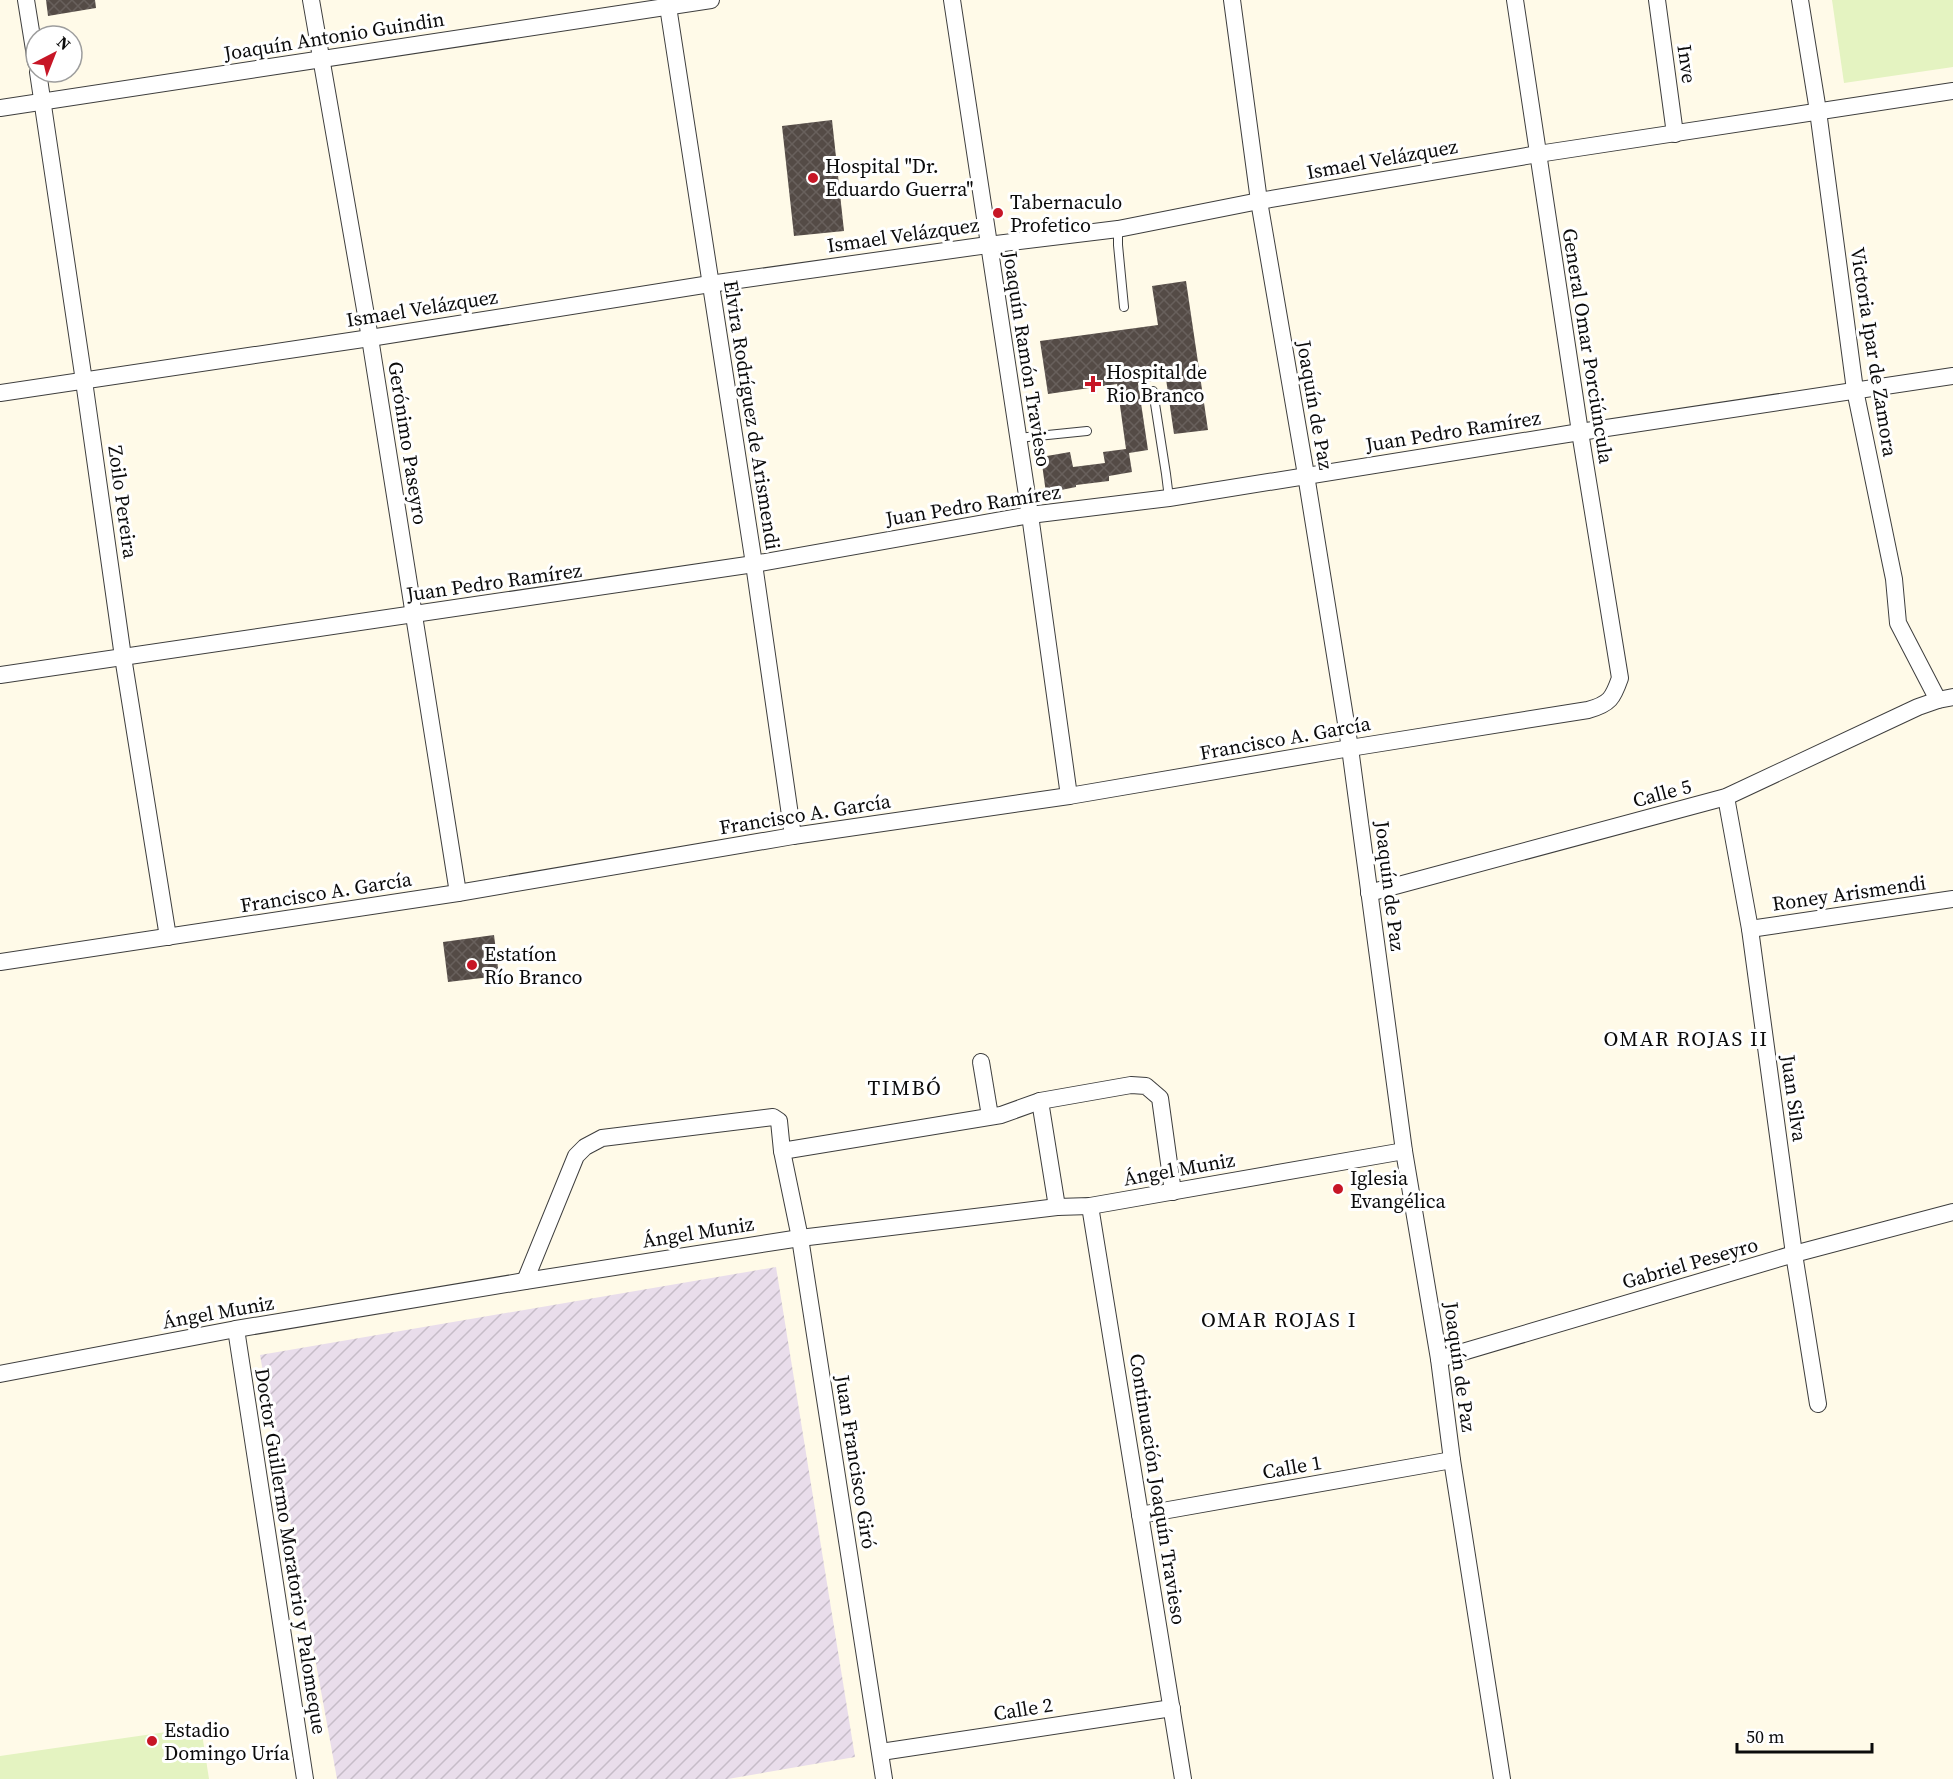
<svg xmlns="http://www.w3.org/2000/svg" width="1953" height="1779" viewBox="0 0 1953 1779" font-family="'Source Serif 4',serif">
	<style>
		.industrial { fill: url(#industrial-furrows) }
		.pitch { fill: #e4f3c1 }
		.building { fill: url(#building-cross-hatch) }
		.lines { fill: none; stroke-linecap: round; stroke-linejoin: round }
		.lane-casing { stroke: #3e3e3e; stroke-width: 10 }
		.street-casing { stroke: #3e3e3e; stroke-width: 18 }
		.lane { stroke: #fff; stroke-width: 8 }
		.street { stroke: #fff; stroke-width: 16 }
		.poi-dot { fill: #c71626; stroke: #fff; stroke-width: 2 }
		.labels { text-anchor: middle; stroke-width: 6; stroke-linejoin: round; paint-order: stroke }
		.street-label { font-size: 20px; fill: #0b0b0b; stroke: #fff }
		.poi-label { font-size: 20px; fill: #0b0b0b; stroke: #fff; text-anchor: start }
		.neighbourhood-label { font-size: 21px; letter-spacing: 1.5px; fill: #0b0b0b; stroke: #fff }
	</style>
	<defs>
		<pattern id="industrial-furrows" width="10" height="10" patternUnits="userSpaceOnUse" patternTransform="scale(1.5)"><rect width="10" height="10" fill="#e9ddeb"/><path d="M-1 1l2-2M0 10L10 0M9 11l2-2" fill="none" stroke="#c6bcc8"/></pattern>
		<pattern id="building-cross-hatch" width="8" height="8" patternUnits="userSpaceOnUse" patternTransform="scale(1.5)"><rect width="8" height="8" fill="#544b46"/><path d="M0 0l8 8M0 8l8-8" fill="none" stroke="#68605c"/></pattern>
	</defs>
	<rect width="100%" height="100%" fill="#fffae8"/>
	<path class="industrial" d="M776 1267 855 1757 728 1779H337L260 1355Z"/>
	<g class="pitch">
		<path d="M1832 0H1953V67L1844 83Z"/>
		<path d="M201 1727 209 1779H0V1756Z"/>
	</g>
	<g class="building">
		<path d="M46 0H95L96 8 48 16Z"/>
		<path d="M832 120 844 231 794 236 782 126Z"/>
		<path d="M1186 281 1208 430 1174 434 1166 379 1138 383 1148 450 1129 453 1132 472 1109 476V481L1076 485V487L1046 493 1041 457 1070 452 1073 467 1105 463 1103 452 1126 449 1117 384 1048 394 1040 341 1158 325 1152 286Z"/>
		<path d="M494 935 499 976 448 982 443 942Z"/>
	</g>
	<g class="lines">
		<g class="lane-casing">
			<g id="lane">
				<path d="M1118 229V245L1124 307"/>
				<path d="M1153 391 1166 474 1169 498"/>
				<path d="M1018 438 1087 431"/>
			</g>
		</g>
		<g class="street-casing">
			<g id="street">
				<path d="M26 0 36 62"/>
				<path d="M311 0 370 338 458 893"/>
				<path d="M667 0 754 564 793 836"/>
				<path d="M952 0 1030 515 1069 796"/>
				<path d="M1232 0 1259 201 1306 475 1350 748 1404 1151 1439 1359 1452 1460 1502 1779"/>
				<path d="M1657 0 1675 134"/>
				<path d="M1800 0 1818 111 1855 390 1894 579 1898 623 1938 700"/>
				<path d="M38 72 84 381 123 657 168 937"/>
				<path d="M0 108 711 0"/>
				<path d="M0 393 370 338 710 284 988 245 1118 229 1259 201 1538 154 1953 91"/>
				<path d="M0 675 754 564 1030 515 1169 498 1580 432 1953 376"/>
				<path d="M1726 797 1750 929 1794 1254 1818 1404"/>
				<path d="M1369 893 1726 797 1918 707 1938 700 1953 697"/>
				<path d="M1750 929 1953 899"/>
				<path d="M0 962 458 893 793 836 1069 796 1350 748 1588 710C1610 704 1613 698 1620 678L1580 432 1515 0"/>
				<path d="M981 1062 990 1116"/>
				<path d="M1040 1101 1057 1207"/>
				<path d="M782 1151 800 1238 884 1779"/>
				<path d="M1090 1206 1183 1779"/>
				<path d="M525 1281 576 1156 585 1147 602 1138 773 1117 779 1121 782 1151 1001 1115 1040 1101 1131 1085 1146 1086 1160 1098 1173 1192"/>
				<path d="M236 1329 305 1779"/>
				<path d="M1439 1359 1794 1254 1953 1212"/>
				<path d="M0 1374 236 1329 525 1281 800 1238 1057 1207 1090 1206 1404 1151"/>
				<path d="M1140 1515 1452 1460"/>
				<path d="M881 1752 1172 1708"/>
			</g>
		</g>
		<use href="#lane" class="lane"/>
		<use href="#street" class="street"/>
	</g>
	<g class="poi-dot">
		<circle cx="813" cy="178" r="6"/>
		<circle cx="998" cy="213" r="6"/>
		<path d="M1090 375h6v6h6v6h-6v6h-6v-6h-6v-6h6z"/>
		<circle cx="472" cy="965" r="6"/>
		<circle cx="1338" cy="1189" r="6"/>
		<circle cx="152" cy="1741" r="6"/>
	</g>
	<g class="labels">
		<g class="street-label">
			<text transform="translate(334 36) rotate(-9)" y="7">Joaquín Antonio Guindin</text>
			<text transform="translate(1687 64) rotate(82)" y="7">Inve</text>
			<text transform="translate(1382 159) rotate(-10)" y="7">Ismael Velázquez</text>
			<text transform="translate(903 235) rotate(-8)" y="7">Ismael Velázquez</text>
			<text transform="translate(422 308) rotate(-9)" y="7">Ismael Velázquez</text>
			<text transform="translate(1588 346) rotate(81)" y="7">General Omar Porciúncula</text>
			<text transform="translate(1874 352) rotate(81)" y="7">Victoria Ipar de Zamora</text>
			<text transform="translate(1027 359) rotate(81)" y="7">Joaquín Ramón Travieso</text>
			<text transform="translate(1315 405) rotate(80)" y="7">Joaquín de Paz</text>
			<text transform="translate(752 415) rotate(81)" y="7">Elvira Rodríguez de Arismendi</text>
			<text transform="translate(1453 431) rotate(-9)" y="7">Juan Pedro Ramírez</text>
			<text transform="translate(408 443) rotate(81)" y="7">Gerónimo Paseyro</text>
			<text transform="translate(123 502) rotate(82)" y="7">Zoilo Pereira</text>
			<text transform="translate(973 505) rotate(-9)" y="7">Juan Pedro Ramírez</text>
			<text transform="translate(494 582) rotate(-8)" y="7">Juan Pedro Ramírez</text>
			<text transform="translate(1285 738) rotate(-10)" y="7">Francisco A. García</text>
			<text transform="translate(1662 793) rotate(-15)" y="7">Calle 5</text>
			<text transform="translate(805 814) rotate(-9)" y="7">Francisco A. García</text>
			<text transform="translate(1390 886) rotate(83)" y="7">Joaquín de Paz</text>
			<text transform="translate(326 892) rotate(-9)" y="7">Francisco A. García</text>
			<text transform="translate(1849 893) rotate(-8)" y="7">Roney Arismendi</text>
			<text transform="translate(1794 1098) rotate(82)" y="7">Juan Silva</text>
			<text transform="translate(1179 1169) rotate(-10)" y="7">Ángel Muniz</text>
			<text transform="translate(698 1232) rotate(-9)" y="7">Ángel Muniz</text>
			<text transform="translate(1690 1263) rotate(-16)" y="7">Gabriel Peseyro</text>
			<text transform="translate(218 1312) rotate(-10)" y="7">Ángel Muniz</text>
			<text transform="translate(1460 1367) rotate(82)" y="7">Joaquín de Paz</text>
			<text transform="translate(856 1462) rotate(81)" y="7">Juan Francisco Giró</text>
			<text transform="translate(1292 1467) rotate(-10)" y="7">Calle 1</text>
			<text transform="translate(1158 1489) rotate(81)" y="7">Continuación Joaquín Travieso</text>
			<text transform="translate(291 1551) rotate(81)" y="7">Doctor Guillermo Moratorio y Palomeque</text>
			<text transform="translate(1023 1709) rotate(-9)" y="7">Calle 2</text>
		</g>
		<g class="poi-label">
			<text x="825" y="173">Hospital "Dr.<tspan x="825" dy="23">Eduardo Guerra"</tspan></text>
			<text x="1010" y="209">Tabernaculo<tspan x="1010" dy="23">Profetico</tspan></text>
			<text x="1106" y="379">Hospital de<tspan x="1106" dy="23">Rio Branco</tspan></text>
			<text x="484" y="961">Estatíon<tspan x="484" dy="23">Río Branco</tspan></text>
			<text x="1350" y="1185">Iglesia<tspan x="1350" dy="23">Evangélica</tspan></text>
			<text x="164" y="1737">Estadio<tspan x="164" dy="23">Domingo Uría</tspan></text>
		</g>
		<g class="neighbourhood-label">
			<text x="1686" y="1046">OMAR ROJAS II</text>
			<text x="905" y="1095">TIMBÓ</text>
			<text x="1279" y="1327">OMAR ROJAS I</text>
		</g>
	</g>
	<g transform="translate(54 54) rotate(42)"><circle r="28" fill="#ffffff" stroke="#9d9d9d" stroke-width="1.5"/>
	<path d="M0-4.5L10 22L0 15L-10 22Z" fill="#c71626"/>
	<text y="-9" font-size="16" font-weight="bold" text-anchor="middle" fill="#0b0b0b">N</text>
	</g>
	<path d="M1737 1743v9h135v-9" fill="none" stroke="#0b0b0b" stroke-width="3"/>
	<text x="1746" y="1743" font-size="18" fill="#0b0b0b" stroke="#ffffff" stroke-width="4.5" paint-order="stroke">50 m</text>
</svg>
